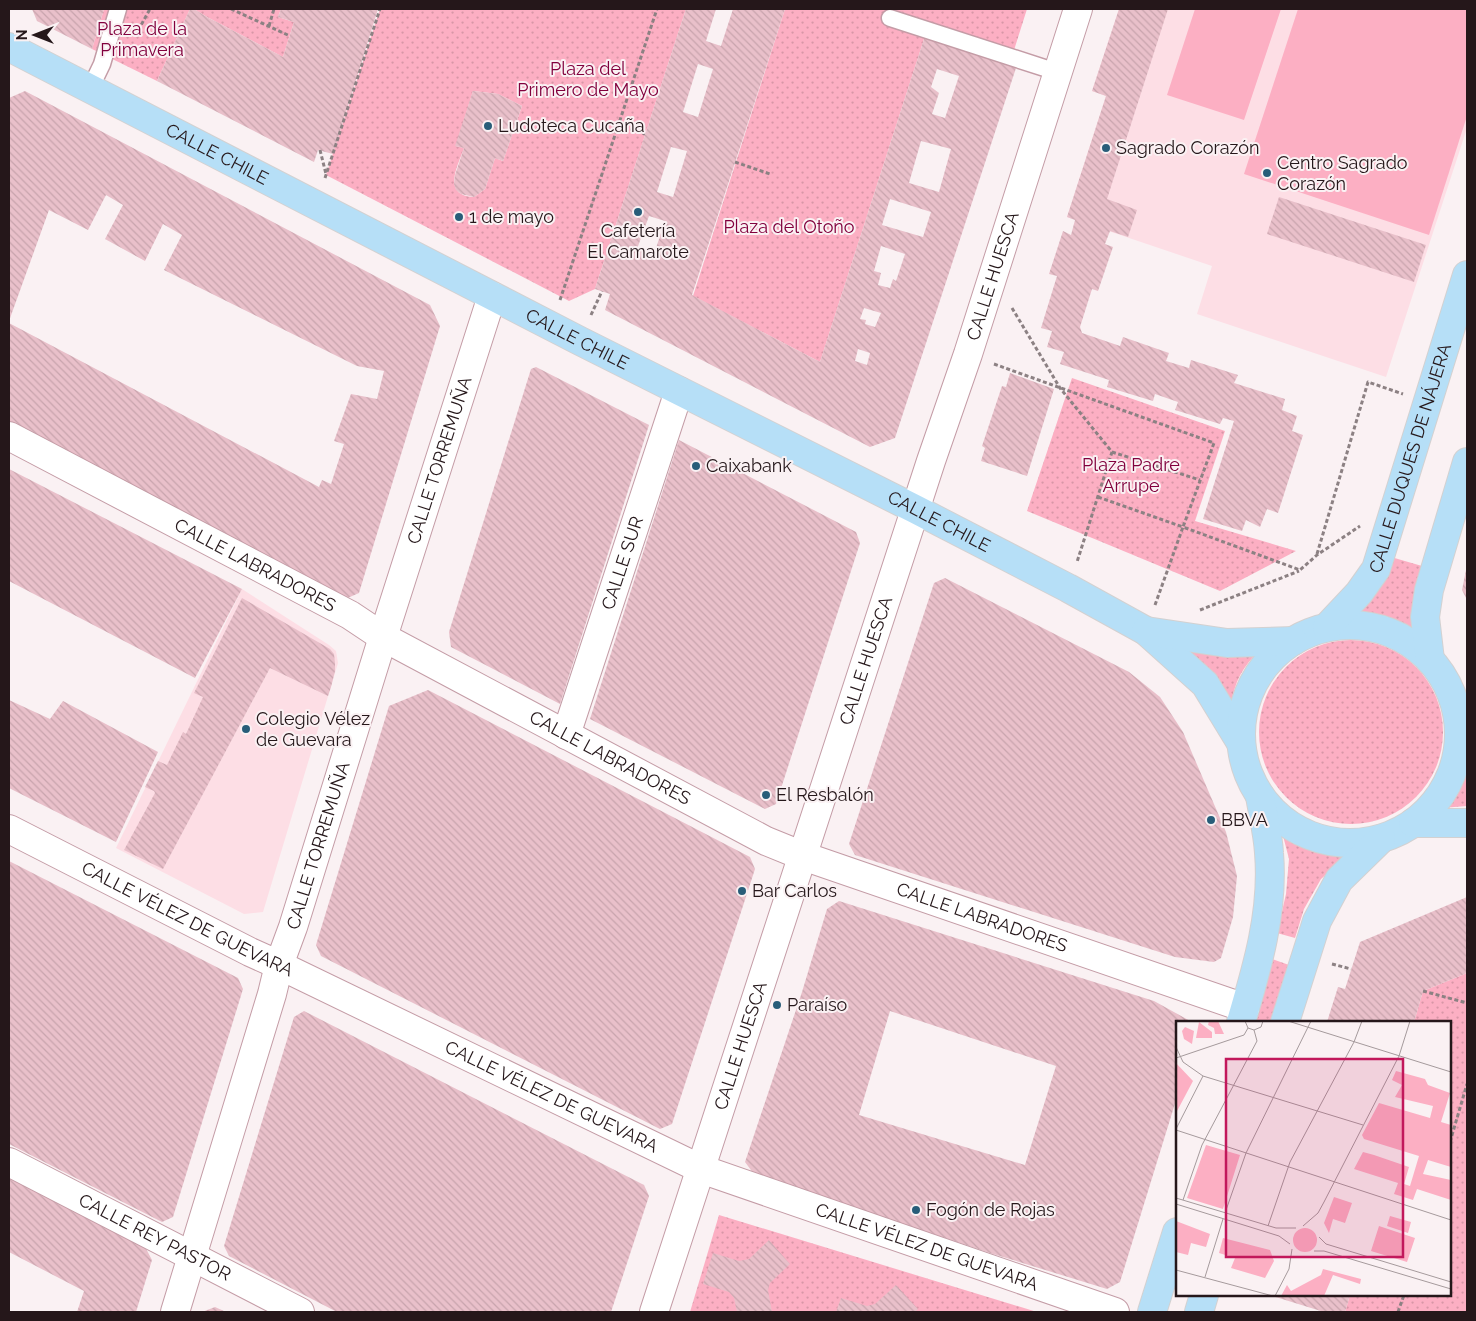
<svg xmlns="http://www.w3.org/2000/svg" width="1476" height="1321" viewBox="0 0 1476 1321" font-family="Raleway,sans-serif">
	<style>
		.built { fill: #fddee5 }
		.grass { fill: #fcafc3 }
		.park { fill: url(#park-dots); fill-rule: evenodd }
		.building { fill: url(#building-back-hatch); fill-rule: evenodd }
		.lines { fill: none; stroke-linecap: round; stroke-linejoin: round }
		.lane-casing { stroke: #c49ca6; stroke-width: 19 }
		.street-casing { stroke: #c49ca6; stroke-width: 30 }
		.primary-casing { stroke: #d3d1d1; stroke-width: 30 }
		.path { stroke: #8c8183; stroke-width: 3; stroke-dasharray: 4 2.5; stroke-linecap: butt }
		.lane { stroke: #fff; stroke-width: 16 }
		.street { stroke: #fff; stroke-width: 28 }
		.primary { stroke: #b6dff7; stroke-width: 28 }
		.poi-dot { fill: #285d79; stroke: #faf1f3; stroke-width: 2 }
		.labels { text-anchor: middle; stroke-width: 4; stroke-linejoin: round; paint-order: stroke }
		.park-label { font-size: 18px; fill: #81003d; stroke: #faf1f3 }
		.poi-label { font-size: 18px; fill: #25171a; stroke: #faf1f3; text-anchor: start }
		.street-label { font-size: 18px; fill: #25171a; stroke: #faf1f3 }
		.inset-road { fill: none; stroke: #a59a9c; stroke-width: 1 }
		.view { fill: #c2185b; fill-opacity: 0.15; stroke: #c2185b; stroke-width: 2.5 }
		.inset-edge { fill: none; stroke: #25171a; stroke-width: 2.5 }
	</style>
	<defs>
		<pattern id="park-dots" width="8" height="8" patternUnits="userSpaceOnUse" patternTransform="scale(1.25)"><rect width="8" height="8" fill="#fcafc3"/><path d="M2 2h.1M6 6h.1" fill="none" stroke="#d896a7" stroke-width="1.8" stroke-linecap="round"/></pattern>
		<pattern id="building-back-hatch" width="6" height="6" patternUnits="userSpaceOnUse" patternTransform="scale(1.25)"><rect width="6" height="6" fill="#e9c0ca"/><path d="M-1 5l2 2M0 0l6 6M5-1l2 2" fill="none" stroke="#c8a4ad"/></pattern>
	</defs>
	<rect width="100%" height="100%" fill="#faf1f3"/>
	<g class="built">
		<path d="M1119 9H1467V128L1386 377 1197 314 1212 266 1067 217 1106 96 1092 91Z"/>
		<path d="M242 589 329 645 336 651 338 663 263 912 244 914 116 848Z"/>
	</g>
	<g class="grass">
		<path d="M1195 9H1281L1244 120 1167 95Z"/>
		<path d="M1298 9H1467V116L1429 235 1244 174Z"/>
	</g>
	<g class="park">
		<path d="M104 9H190L157 81 92 49Z"/>
		<path d="M194 9H281L278 17 294 22 283 57 207 17Z"/>
		<path d="M380 9H686L595 289 569 301 326 175ZM473 91 498 94 522 106 503 161 495 158 485 189 474 197C441 195 458 166 464 148L456 146Z"/>
		<path d="M785 9H1027L1009 66 925 36 820 362 693 296Z"/>
		<path d="M1072 378 1225 431 1195 521 1296 551 1220 591 1027 511Z"/>
		<path d="M1391 557 1422 566C1414 590 1414 612 1417 638 1398 622 1381 612 1355 611Z"/>
		<circle cx="1351" cy="732" r="92"/>
		<path d="M1181 646 1260 650C1243 666 1234 682 1231 706L1209 669Z"/>
		<path d="M1465 764 1467 767V806L1442 808 1451 798Z"/>
		<path d="M1281 828C1298 851 1320 854 1347 856L1321 879 1304 909 1295 938 1277 933 1286 894 1289 859Z"/>
		<path d="M1269 958 1289 965 1271 1022H1250Z"/>
		<path d="M1467 973V1307L1466 1312H1345L1350 1295H1450V1022H1414L1423 991Z"/>
		<path d="M719 1215 1037 1312H690Z"/>
	</g>
	<g class="building">
		<path d="M32 9H104L92 49 37 21Z"/>
		<path d="M190 9H194L207 17 283 57 294 22 278 17 281 9H378L333 154 318 150 314 162 157 81Z"/>
		<path d="M686 9H716L706 41 721 46 733 9H785L692 295 820 362 925 36 1016 68 895 438 870 447 605 310 610 294 595 289ZM698 64 713 69 698 117 683 112ZM937 69 959 76 945 118 932 114 939 93 931 87ZM921 141 951 149 939 192 909 183ZM671 147 687 151 673 197 657 192ZM890 199 931 212 923 237 882 225ZM649 216 665 221 654 254 637 249ZM881 246 905 254 896 281 893 279 890 288 878 285 881 273 874 271ZM864 308 881 313 875 327 865 324 866 320 860 319ZM858 349 870 353 867 365 855 361Z"/>
		<path d="M1119 9H1168L1107 199 1137 210 1128 237 1110 231 1105 244 1113 247 1098 291 1092 289 1080 327 1082 333 1120 346 1123 337 1169 353 1166 361 1189 368 1191 360 1238 375 1234 383 1285 399 1282 410 1297 416 1292 431 1303 435 1278 513 1267 509 1260 527 1246 520 1242 531 1203 519 1234 421 1223 418 1220 424 1175 410 1178 402 1155 394 1153 401 1107 387 1109 380 1060 364 1064 352 1047 347 1052 331 1041 328 1057 276 1049 274 1063 231 1071 235 1075 220 1067 217 1106 96 1092 91Z"/>
		<path d="M25 91 430 305 440 326 359 593 343 600 9 422V323L319 487 322 480 331 484 344 444 334 441 351 394 377 399 384 371 357 366 164 270 182 235 163 224 145 261 105 239 123 205 106 195 88 230 49 210 9 321V98Z"/>
		<path d="M473 91 498 94 522 106 503 161 495 158 485 189 474 197 461 194 456 190 454 184 455 175 464 148 455 146Z"/>
		<path d="M1279 197 1426 245 1414 282 1267 234Z"/>
		<path d="M536 367 649 425 560 704 451 647 449 632 531 369Z"/>
		<path d="M1010 373 1054 389 1027 476 981 461 985 448 982 446 1002 386 1006 387Z"/>
		<path d="M679 440 856 532 860 543 776 804 765 809 590 719Z"/>
		<path d="M9 469 242 589 195 678 9 581Z"/>
		<path d="M1466 570H1467V600L1462 590Z"/>
		<path d="M945 578 1129 672 1160 697 1183 732 1226 832 1237 876 1233 917 1221 958 1214 962 1175 957 855 855 849 844 934 583Z"/>
		<path d="M242 598 330 649 334 654 335 663V671L331 687 328 696 270 668 163 869 124 850 155 793 154 791 145 787 158 761 167 765 183 732 186 734 203 697 194 693Z"/>
		<path d="M428 690 750 857 755 869 672 1124 660 1129 321 956 316 945 389 706Z"/>
		<path d="M9 700 50 719 63 701 158 752 116 842 9 788Z"/>
		<path d="M9 861 238 978 243 989 173 1217 162 1222 9 1144Z"/>
		<path d="M1467 897V973L1423 991 1414 1022H1327L1338 987 1345 989 1360 942Z"/>
		<path d="M839 901 1154 1001 1192 1022H1177V1097L1120 1282 1107 1289 990 1253 754 1174 745 1162 802 992 827 909ZM890 1011 1056 1066 1025 1165 859 1115Z"/>
		<path d="M304 1011 644 1185 649 1196 611 1312H337L229 1256 224 1246 294 1017Z"/>
		<path d="M9 1174 143 1243 152 1260 136 1312H77L84 1291 9 1252Z"/>
		<path d="M769 1240 790 1264 770 1283 768 1290 772 1312H737L734 1298 729 1292 703 1284 713 1253 739 1261 749 1259Z"/>
		<path d="M896 1285 918 1309 915 1312H836L841 1298 867 1306 875 1304Z"/>
		<path d="M1269 1295H1350L1345 1312H1324Z"/>
		<path d="M215 1307 226 1312H202Z"/>
	</g>
	<g class="lines">
		<g class="lane-casing">
			<g id="lane">
				<path d="M890 18 1057 72"/>
				<path d="M90 89 102 64 118 9"/>
			</g>
		</g>
		<g class="street-casing">
			<g id="street">
				<path id="s1" d="M9 436 350 615 383 637 766 841 803 856 1245 1008"/>
				<path id="s2" d="M566 735 679 391"/>
				<path id="s3" d="M9 829 250 952 279 965 701 1169 1115 1312"/>
				<path id="s4" d="M9 1162 300 1312"/>
				<path id="s5" d="M175 1312 272 994 279 965 293 927 383 637 492 296"/>
				<path id="s6" d="M654 1312 931 461 968 354 1078 9"/>
			</g>
		</g>
		<g class="primary-casing">
			<g id="primary">
				<path id="s7" d="M9 47 580 341 915 509 1068 588 1146 631 1205 684 1241 743"/>
				<circle cx="1350" cy="734" r="109"/>
				<path id="s8" d="M1327 627 1359 593 1376 569 1467 275"/>
				<path d="M1146 631 1227 643 1293 641"/>
				<path d="M1430 660 1425 617 1429 590 1467 462"/>
				<path d="M1413 823H1467"/>
				<path d="M1241 1022C1257 968 1274 911 1269 853 1268 834 1263 815 1260 796"/>
				<path d="M1285 1022 1317 921 1339 880 1381 839"/>
				<path d="M1152 1312 1177 1232"/>
				<path d="M1199 1312 1204 1295"/>
			</g>
		</g>
		<g class="path">
			<path d="M231 9 290 36"/>
			<path d="M269 26 274 9"/>
			<path d="M135 36 150 9"/>
			<path d="M618 125 645 134"/>
			<path d="M320 150 326 174"/>
			<path d="M735 162 770 174"/>
			<path d="M325 178 380 9"/>
			<path d="M560 300 657 9"/>
			<path d="M1012 308 1060 388 1112 452 1077 562"/>
			<path d="M591 315 602 291"/>
			<path d="M994 364 1214 443 1183 527 1300 570 1317 555 1360 526"/>
			<path d="M1112 452 1200 480"/>
			<path d="M1098 497 1183 527 1155 605"/>
			<path d="M1317 554 1368 382 1403 394"/>
			<path d="M1200 610 1299 571"/>
			<path d="M1332 964 1351 969"/>
			<path d="M1423 991 1467 1003"/>
			<path d="M1450 1142 1467 1084"/>
			<path d="M1398 1312 1404 1295"/>
		</g>
		<use href="#lane" class="lane"/>
		<use href="#street" class="street"/>
		<use href="#primary" class="primary"/>
	</g>
	<g class="poi-dot">
		<circle cx="488" cy="126" r="5"/>
		<circle cx="1106" cy="148" r="5"/>
		<circle cx="1267" cy="173" r="5"/>
		<circle cx="638" cy="212" r="5"/>
		<circle cx="459" cy="217" r="5"/>
		<circle cx="696" cy="466" r="5"/>
		<circle cx="246" cy="729" r="5"/>
		<circle cx="766" cy="795" r="5"/>
		<circle cx="1211" cy="820" r="5"/>
		<circle cx="742" cy="891" r="5"/>
		<circle cx="777" cy="1005" r="5"/>
		<circle cx="916" cy="1210" r="5"/>
	</g>
	<g class="labels">
		<g class="park-label">
			<text x="142" y="35">Plaza de la<tspan x="142" dy="21">Primavera</tspan></text>
			<text x="588" y="75">Plaza del<tspan x="588" dy="21">Primero de Mayo</tspan></text>
			<text x="789" y="233">Plaza del Otoño</text>
			<text x="1131" y="471">Plaza Padre<tspan x="1131" dy="21">Arrupe</tspan></text>
		</g>
		<g class="poi-label">
			<text x="498" y="132">Ludoteca Cucaña</text>
			<text x="1116" y="154">Sagrado Corazón</text>
			<text x="1277" y="169">Centro Sagrado<tspan x="1277" dy="21">Corazón</tspan></text>
			<text x="469" y="223">1 de mayo</text>
			<text x="638" y="237" text-anchor="middle">Cafetería<tspan x="638" dy="21">El Camarote</tspan></text>
			<text x="706" y="472">Caixabank</text>
			<text x="256" y="725">Colegio Vélez<tspan x="256" dy="21">de Guevara</tspan></text>
			<text x="776" y="801">El Resbalón</text>
			<text x="1221" y="826">BBVA</text>
			<text x="752" y="897">Bar Carlos</text>
			<text x="787" y="1011">Paraíso</text>
			<text x="926" y="1216">Fogón de Rojas</text>
		</g>
		<g class="street-label">
			<text dy="6" stroke="none"><textPath href="#s7" startOffset="234">CALLE CHILE</textPath></text>
			<text dy="6" stroke="none"><textPath href="#s6" startOffset="1090">CALLE HUESCA</textPath></text>
			<text dy="6" stroke="none"><textPath href="#s7" startOffset="639">CALLE CHILE</textPath></text>
			<text dy="6" stroke="none"><textPath href="#s8" startOffset="192">CALLE DUQUES DE NÁJERA</textPath></text>
			<text dy="6" stroke="none"><textPath href="#s5" startOffset="892">CALLE TORREMUÑA</textPath></text>
			<text dy="6" stroke="none"><textPath href="#s7" startOffset="1044">CALLE CHILE</textPath></text>
			<text dy="6" stroke="none"><textPath href="#s2" startOffset="181">CALLE SUR</textPath></text>
			<text dy="6" stroke="none"><textPath href="#s1" startOffset="278">CALLE LABRADORES</textPath></text>
			<text dy="6" stroke="none"><textPath href="#s6" startOffset="685">CALLE HUESCA</textPath></text>
			<text dy="6" stroke="none"><textPath href="#s1" startOffset="682">CALLE LABRADORES</textPath></text>
			<text dy="6" stroke="none"><textPath href="#s5" startOffset="488">CALLE TORREMUÑA</textPath></text>
			<text dy="6" stroke="none"><textPath href="#s1" startOffset="1088">CALLE LABRADORES</textPath></text>
			<text dy="6" stroke="none"><textPath href="#s3" startOffset="200">CALLE VÉLEZ DE GUEVARA</textPath></text>
			<text dy="6" stroke="none"><textPath href="#s6" startOffset="280">CALLE HUESCA</textPath></text>
			<text dy="6" stroke="none"><textPath href="#s3" startOffset="605">CALLE VÉLEZ DE GUEVARA</textPath></text>
			<text dy="6" stroke="none"><textPath href="#s4" startOffset="164">CALLE REY PASTOR</textPath></text>
			<text dy="6" stroke="none"><textPath href="#s3" startOffset="1010">CALLE VÉLEZ DE GUEVARA</textPath></text>
		</g>
	</g>
	<g transform="translate(1176 1021)">
		<rect width="275" height="275" fill="#faf1f3"/>
		<path d="M214 195 235 201 232 212 211 205ZM203 205 239 217 231 241 195 230Z" fill="#fcafc3"/>
		<path d="M33 0H42L48 13H39L38 7 32 4ZM23 1 36 11V17H20ZM9 6 18 10 16 23 8 18 6 10ZM0 42 17 60 0 92ZM220 50 249 58 252 64 274 72 265 101 275 104V146L252 139 247 153 275 159V179L241 168 237 179 218 173 222 162 178 148 187 131 198 134 233 146 228 163 234 165 243 135 188 118 186 114 203 82 254 97 257 85 219 76 226 64 216 59ZM30 124 64 134 47 188 11 177ZM158 176 176 182 169 202 157 198 153 212 148 202ZM0 200 34 213 30 226 15 222 12 234 0 231ZM117 219a12 12 0 1 1 24 0a12 12 0 1 1-24 0ZM47 217 94 229 98 240 89 257 55 247 59 237 43 232ZM147 248 185 258 184 263 157 254 148 275H105L111 264 115 270 145 254Z" fill="#fcafc3"/>
		<path class="inset-road" d="M69 0 72 7 78 9 85 6 87 0M112 0 275 51M0 26 7 41 27 55 187 104M0 37 68 14 72 7M0 108 27 55M0 109 275 199M0 177 100 207H120M7 179 26 124 81 20 78 9M0 183 103 215 114 223M49 192 70 132 135 0M92 205 114 141 178 21 186 0M127 205 142 192 148 181 223 35 234 0M143 216 150 223 275 261M138 230H148L275 268M0 249 97 275M29 256 47 198M99 275 113 248 116 228"/>
		<path class="view" d="M50 38H227V236H50Z"/>
		<rect width="275" height="275" class="inset-edge"/>
	</g>
	<rect width="1476" height="1321" fill="none" stroke="#25171a" stroke-width="20"/>
	<g transform="translate(35 35) rotate(270)" stroke="#faf1f3" stroke-width="4" paint-order="stroke">
	<path d="M0-4L9 19L0 12L-9 19Z" fill="#25171a"/>
	<text y="-8" font-size="14" font-weight="bold" text-anchor="middle" fill="#25171a">N</text>
	</g>
</svg>
